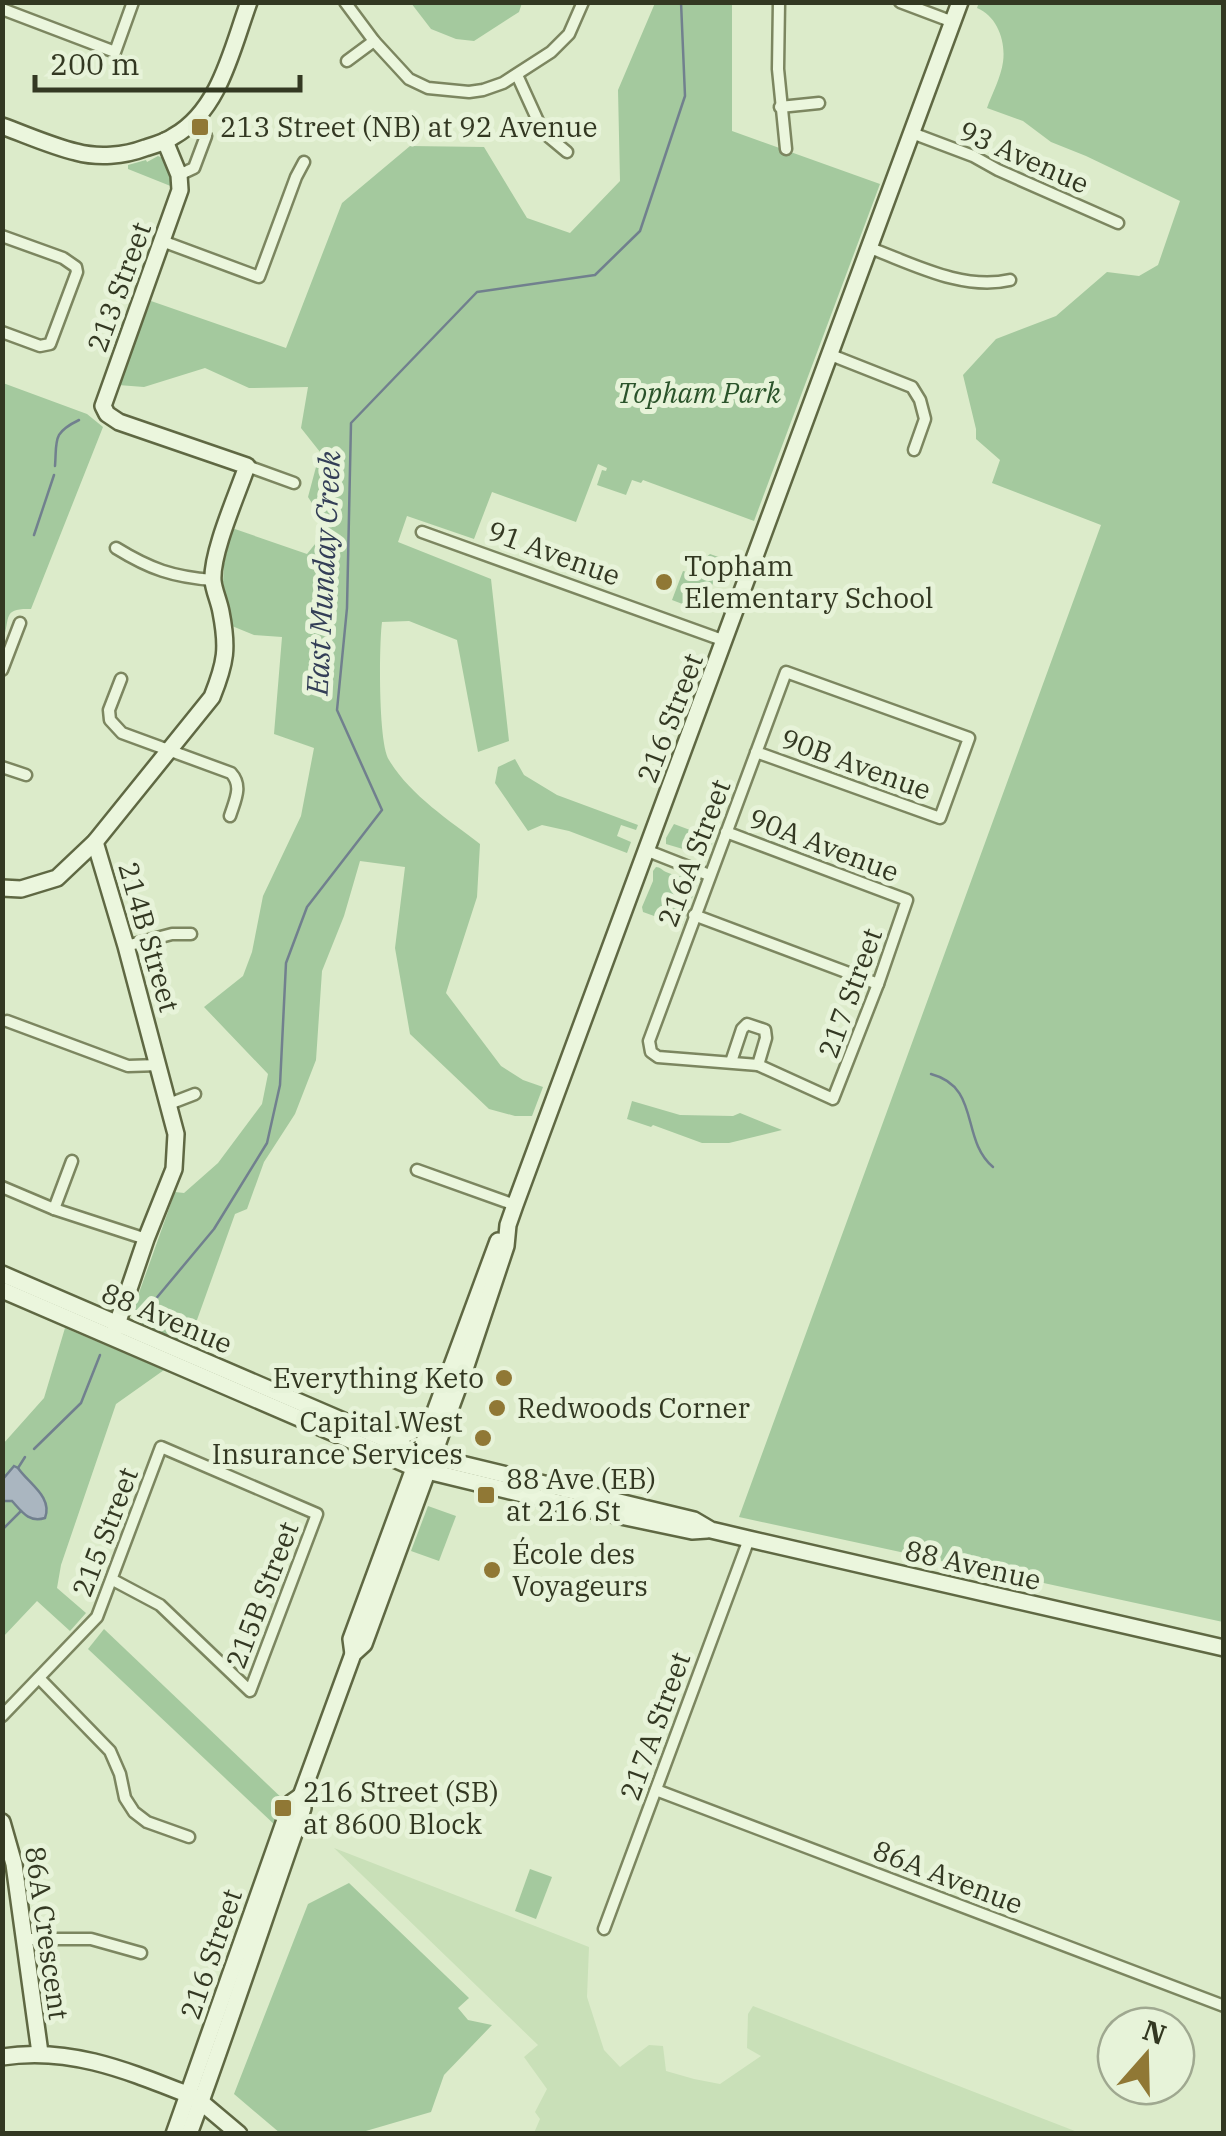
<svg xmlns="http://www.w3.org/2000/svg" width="1226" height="2136" viewBox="0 0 1226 2136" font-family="'IBM Plex Serif',serif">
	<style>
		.farmland { fill: #c9e0b8 }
		.green { fill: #a4c99e }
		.water { fill: #aab6c0; stroke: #71808e; stroke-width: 2.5 }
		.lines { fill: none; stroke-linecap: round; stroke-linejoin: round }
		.stream { stroke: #71808e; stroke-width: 2.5 }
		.street-casing { stroke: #7c8660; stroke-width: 15 }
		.secondary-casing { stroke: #5f6843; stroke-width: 20 }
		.street { stroke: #ebf6dd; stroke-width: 10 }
		.secondary { stroke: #ebf6dd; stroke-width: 15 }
		.poi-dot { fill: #907835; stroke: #e7f3d9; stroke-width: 4 }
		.labels { text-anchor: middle; stroke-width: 10; stroke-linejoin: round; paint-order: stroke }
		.poi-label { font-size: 28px; fill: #333822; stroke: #e7f3d9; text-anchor: start }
		.street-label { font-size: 28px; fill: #333822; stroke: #e7f3d9 }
		.park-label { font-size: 28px; font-style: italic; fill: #2a532a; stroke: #e7f3d9 }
		.water-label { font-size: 30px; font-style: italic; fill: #333e57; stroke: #e7f3d9 }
	</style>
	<rect width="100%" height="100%" fill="#dcebca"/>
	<path class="farmland" d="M334 1848 589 1947 587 1997 604 2050 620 2067 649 2045 663 2046 666 2071 694 2079 720 2084 761 2056 747 2048 748 2014 753 2006 1080 2133H534L540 2119 535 2112 547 2089 524 2057 538 2045Z"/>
	<g class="green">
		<path d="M979 2 1223 3V1622L739 1517 1101 525 992 483 1000 460 976 439V429L963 375 996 339 1056 316 1107 272 1139 276 1158 265 1180 201 1086 156 1051 142 1023 121 987 108C992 94 1001 77 1003 62 1006 41 997 16 977 8Z"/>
		<path d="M411 3H522L519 12 474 41 456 39 431 29Z"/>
		<path d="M655 3H732V131L880 184 754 521 643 480 641 483 632 480 626 495 597 485 602 470 606 471 607 468 598 464 576 522 492 492 474 539 407 516 398 542 491 579 509 741 478 752 457 640 409 621 382 622C379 644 378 744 389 760 410 795 449 820 480 844L477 897 446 993 501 1066 523 1080 543 1087 532 1116H515L489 1109 410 1034 395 948 405 867 360 861 344 916 322 971 316 1060 295 1114 264 1162 247 1209 235 1214 188 1345 138 1322 134 1318 135 1304 175 1192 184 1193 218 1163 262 1104 268 1074 204 1007 243 976 252 952 263 896 301 816 314 748 274 734 282 637 254 635 232 626 223 582 224 564 232 528 307 554 328 528 308 497 320 452 301 428 308 387 249 388 205 368 144 387 118 385 151 301 286 348 342 203 410 146 484 147 527 218 570 233 620 181 618 90Z"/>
		<path d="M158 156 169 161 173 187 128 169V165L146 160 147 162Z"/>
		<path d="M3 383 87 414 103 427 31 609C3 608 10 617 4 637L2 636Z"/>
		<path d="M710 554 724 559 708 594 693 608 672 600 683 571 694 574 697 565Z"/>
		<path d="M515 759 524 775 557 795 638 825 636 830 621 825 617 836 631 842 627 853 569 831 542 825 528 831 495 783 498 767Z"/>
		<path d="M674 824 714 839 706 857 701 858 693 852 666 844V838Z"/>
		<path d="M656 867C660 867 662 870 666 872 674 876 687 877 696 881L697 884 682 926 643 912 642 907 653 881V871Z"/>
		<path d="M632 1101 680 1115 733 1116 740 1113 782 1130 729 1143H702L653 1125 651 1127 627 1119Z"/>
		<path d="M65 1328 164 1370 116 1404 61 1565 57 1588 86 1613 70 1631 37 1601 3 1637V1444L44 1398Z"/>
		<path d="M428 1506 456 1516 439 1561 411 1551Z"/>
		<path d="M104 1629 286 1802 277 1827 88 1649Z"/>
		<path d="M530 1869 552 1877 536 1919 515 1911Z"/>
		<path d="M349 1883 469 1998 458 2008 468 2020 492 2025 444 2075 431 2112 359 2133H280L234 2094 308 1904Z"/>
	</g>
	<path class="water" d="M14 1466 18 1468C29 1484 53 1497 45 1518 29 1523 22 1512 12 1501H3V1479Z"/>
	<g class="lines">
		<g class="stream">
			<path d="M55 466C57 440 52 433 79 420"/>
			<path d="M34 535 54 475"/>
			<path d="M931 1074C981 1087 960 1139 993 1167"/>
			<path d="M149 1307 214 1229 267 1143 280 1085 286 963 307 907 382 810 337 710 347 608 351 423 477 292 595 275 640 231 685 96 681 2"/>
			<path d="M34 1449 81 1403 100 1355"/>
			<path d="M18 1468 25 1457"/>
			<path d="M2 1530 21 1511"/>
		</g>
		<g class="street-casing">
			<g id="street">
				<path d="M345 2 374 41 409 79 428 88 469 92 483 90 503 83 551 52 569 34 583 2"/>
				<path d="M779 2 778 69 786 149"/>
				<path d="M900 2 953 22"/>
				<path d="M2 9 115 52 133 2"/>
				<path d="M347 61 374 41"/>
				<path d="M517 75 543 132 567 152"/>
				<path d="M780 107 819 103"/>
				<path d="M912 133 973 156 998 170 1118 223"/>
				<path d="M179 175 194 168 206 136"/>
				<path d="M2 236 63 258 76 267 77 272 50 344 40 346 2 332"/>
				<path d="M162 241 259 277 296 177 304 162"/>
				<path d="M870 248C913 264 963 291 1010 280"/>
				<path d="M831 355 912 387 920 400 925 419 914 450"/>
				<path d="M247 466 294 483"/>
				<path d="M422 532 725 641"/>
				<path d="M116 548C150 569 173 577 213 580"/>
				<path d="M2 670 20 623"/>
				<path d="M121 679 109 710 110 720 122 733 231 773C243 786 235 800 230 816"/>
				<path d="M2 767 26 775"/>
				<path d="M726 832 907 900 878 984 833 1099 758 1065 658 1057 651 1052 649 1041 786 672 969 738 940 818 756 752"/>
				<path d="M648 851 709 875"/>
				<path d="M694 915 878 984"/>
				<path d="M126 946 172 934H191"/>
				<path d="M7 1021 128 1066 159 1065"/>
				<path d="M731 1062 742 1029 747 1024 765 1030 766 1038 758 1065"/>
				<path d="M169 1104 195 1094"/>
				<path d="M417 1170 515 1205"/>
				<path d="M2 1187 54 1209 146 1239"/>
				<path d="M54 1209 72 1161"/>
				<path d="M39 1678 110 1751 120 1774 125 1798 134 1812 147 1822 189 1837"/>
				<path d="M2 1716 97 1617 161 1447 317 1514 250 1691 160 1605 113 1580"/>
				<path d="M656 1790 1224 2006"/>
				<path d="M604 1929 749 1539"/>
				<path d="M24 1939H91L141 1953"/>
			</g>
		</g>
		<g class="secondary-casing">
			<g id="secondary">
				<path d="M2 126C27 135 51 146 76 152 98 158 124 156 145 148 155 145 166 142 174 136 220 110 232 48 249 2"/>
				<path d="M95 842 126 946 176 1134 174 1169 146 1239 115 1330"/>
				<path d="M2 888 21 889 57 878 95 842 212 697C226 662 228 648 221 612 219 601 214 591 213 581 211 553 237 495 247 466L119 422 107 414 103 406 180 190 179 175 165 141"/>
				<path d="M2 1274 420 1454 694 1520 711 1530 749 1539 1224 1648"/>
				<path d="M2 1290 415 1468 564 1504 692 1531 707 1530"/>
				<path d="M386 1440 409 1433 431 1421"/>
				<path d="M353 1654 351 1639 498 1241"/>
				<path d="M2 1822 14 1864 40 2053"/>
				<path d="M2 2057C69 2046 128 2071 189 2095L201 2102 239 2134"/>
				<path d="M174 2134 291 1803 301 1796"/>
				<path d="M189 2134C229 2026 265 1916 303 1808L301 1796 353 1654 364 1644 466 1366 506 1246 508 1225 515 1205 960 2"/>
			</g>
		</g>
		<use href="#street" class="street"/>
		<use href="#secondary" class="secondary"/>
	</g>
	<g class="poi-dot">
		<rect x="190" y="117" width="20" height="20" rx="5"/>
		<circle cx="664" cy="582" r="10"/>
		<circle cx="504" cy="1378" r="10"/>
		<circle cx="497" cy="1408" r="10"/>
		<circle cx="483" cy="1438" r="10"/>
		<rect x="476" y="1485" width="20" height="20" rx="5"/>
		<circle cx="492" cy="1570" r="10"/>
		<rect x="273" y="1798" width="20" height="20" rx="5"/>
	</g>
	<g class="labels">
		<g class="poi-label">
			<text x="220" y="137">213 Street (NB) at 92 Avenue</text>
			<text x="684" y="576">Topham<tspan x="684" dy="32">Elementary School</tspan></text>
			<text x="484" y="1388" text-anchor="end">Everything Keto</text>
			<text x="517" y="1418">Redwoods Corner</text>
			<text x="463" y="1432" text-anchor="end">Capital West<tspan x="463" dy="32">Insurance Services</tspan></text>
			<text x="506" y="1489">88 Ave (EB)<tspan x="506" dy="32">at 216 St</tspan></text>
			<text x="512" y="1564">École des<tspan x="512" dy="32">Voyageurs</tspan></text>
			<text x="303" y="1802">216 Street (SB)<tspan x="303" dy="32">at 8600 Block</tspan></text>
		</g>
		<g class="street-label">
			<text transform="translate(1024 157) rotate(24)" y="10">93 Avenue</text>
			<text transform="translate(119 287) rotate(-70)" y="10">213 Street</text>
			<text transform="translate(554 553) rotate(20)" y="10">91 Avenue</text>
			<text transform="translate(670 718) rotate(-69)" y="10">216 Street</text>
			<text transform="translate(856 764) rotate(20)" y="10">90B Avenue</text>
			<text transform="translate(824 845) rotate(21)" y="10">90A Avenue</text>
			<text transform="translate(694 853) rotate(-69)" y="10">216A Street</text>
			<text transform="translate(149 937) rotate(74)" y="10">214B Street</text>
			<text transform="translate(850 993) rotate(-70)" y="10">217 Street</text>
			<text transform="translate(167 1318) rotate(23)" y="10">88 Avenue</text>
			<text transform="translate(105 1532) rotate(-69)" y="10">215 Street</text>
			<text transform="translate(973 1565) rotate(13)" y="10">88 Avenue</text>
			<text transform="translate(262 1595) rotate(-69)" y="10">215B Street</text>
			<text transform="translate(655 1726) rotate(-70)" y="10">217A Street</text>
			<text transform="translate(948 1877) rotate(21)" y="10">86A Avenue</text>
			<text transform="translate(47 1933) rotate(82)" y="10">86A Crescent</text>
			<text transform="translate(211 1954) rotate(-71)" y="10">216 Street</text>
		</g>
		<g class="park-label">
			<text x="699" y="403">Topham Park</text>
		</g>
		<g class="water-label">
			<text transform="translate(324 573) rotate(-87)" y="10">East Munday Creek</text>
		</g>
	</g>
	<rect width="1226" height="2136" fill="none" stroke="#333822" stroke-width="10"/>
	<g transform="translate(1146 2056) rotate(20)"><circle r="48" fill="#e7f3d9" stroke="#9fa890" stroke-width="2.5"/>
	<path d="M0-8L18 38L0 25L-18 38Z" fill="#907835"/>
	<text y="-15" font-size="28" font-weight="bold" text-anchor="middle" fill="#333822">N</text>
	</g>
	<path d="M35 75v15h265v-15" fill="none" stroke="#333822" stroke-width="5"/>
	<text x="50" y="75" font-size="30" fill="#333822" stroke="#e7f3d9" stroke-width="8" paint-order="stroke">200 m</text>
</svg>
